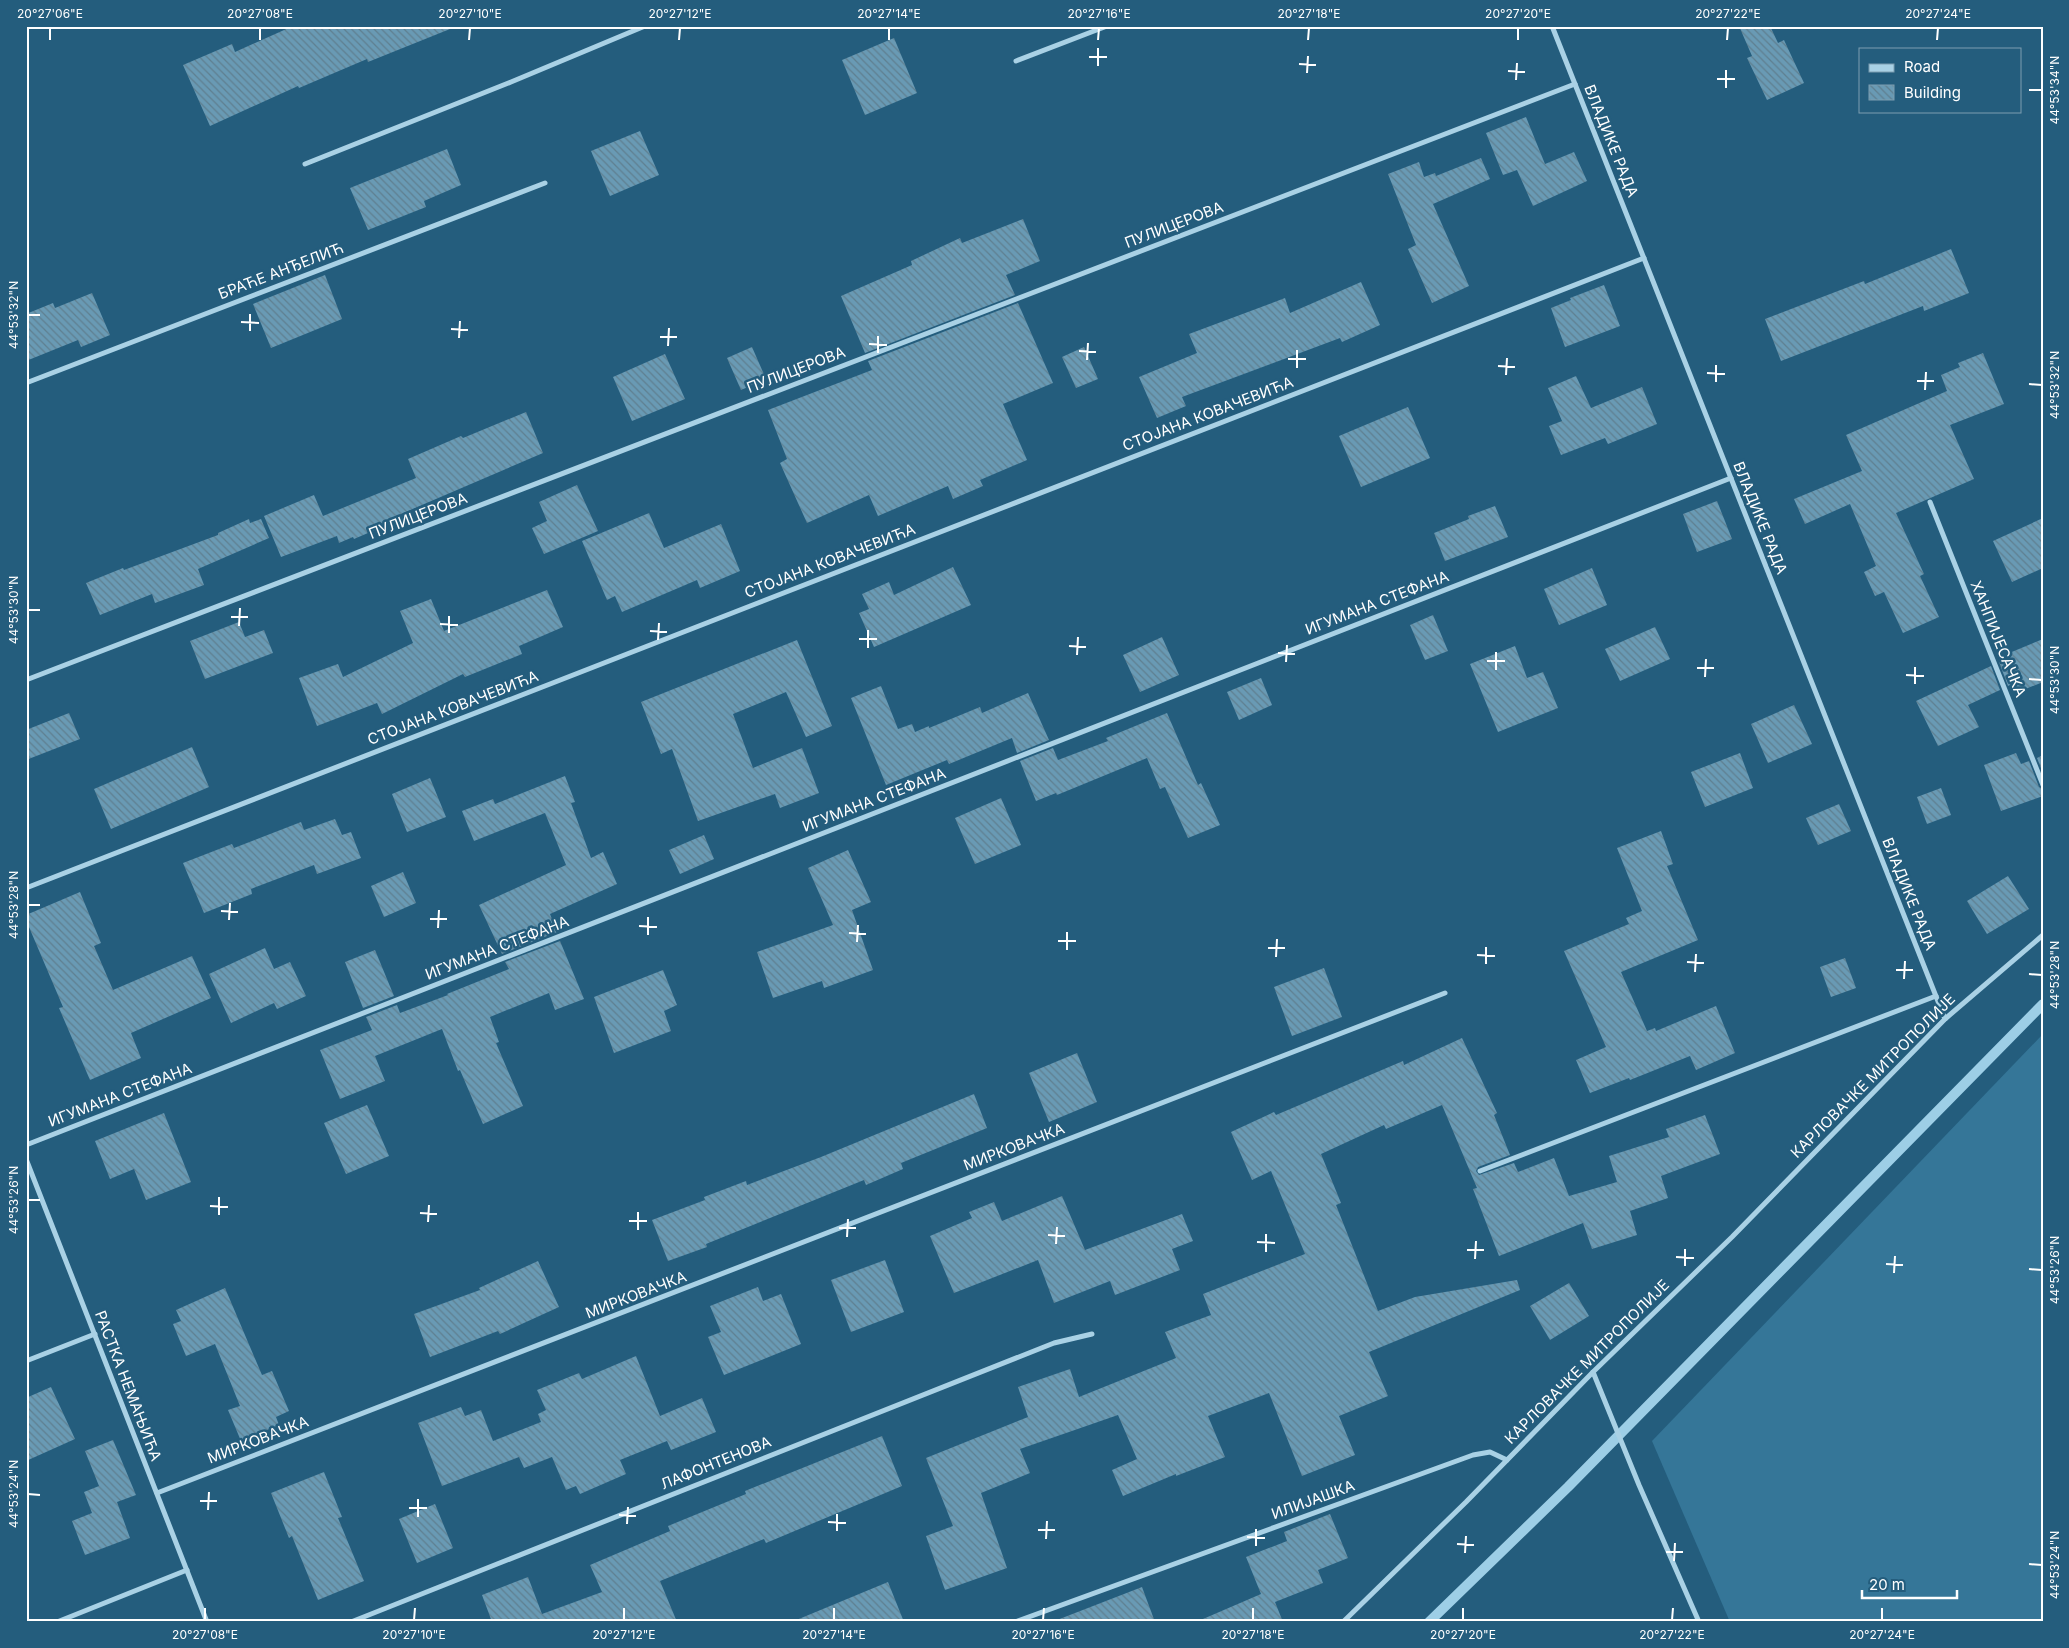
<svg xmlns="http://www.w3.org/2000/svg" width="2069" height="1648" viewBox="0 0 2069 1648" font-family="Inter,sans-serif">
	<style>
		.grass { fill: #357698 }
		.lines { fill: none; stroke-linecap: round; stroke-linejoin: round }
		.stream { stroke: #9dcee6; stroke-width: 10 }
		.building { fill: url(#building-back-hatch) }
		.street { stroke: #a9d1e5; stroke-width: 5 }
		.ticks { fill: none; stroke: #fff; stroke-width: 2 }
		.labels { text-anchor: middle; stroke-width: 5; stroke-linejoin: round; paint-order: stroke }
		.street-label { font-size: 15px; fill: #fff; stroke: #245d7d }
		.neatline { fill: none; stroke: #fff; stroke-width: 2 }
		.ticks-label { font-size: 12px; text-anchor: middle; fill: #fff }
	</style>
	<defs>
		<pattern id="building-back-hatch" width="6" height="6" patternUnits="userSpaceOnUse" patternTransform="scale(1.25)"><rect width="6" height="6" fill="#699ab4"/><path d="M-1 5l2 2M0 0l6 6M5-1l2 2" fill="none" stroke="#5f7f90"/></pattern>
	</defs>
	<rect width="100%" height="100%" fill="#245d7d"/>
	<path class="grass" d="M2043 1034V1622H1730L1652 1441Z"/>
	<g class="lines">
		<path class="stream" d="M1429 1622 1568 1487 2043 1004"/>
	</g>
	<g class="building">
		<path d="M293 26H454L455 27 368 62 367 59 299 88 298 86 210 126 183 65 232 44 235 52Z"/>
		<path d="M1739 26H1770L1778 43 1784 40 1804 83 1767 100 1747 58 1752 56Z"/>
		<path d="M894 38 917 93 865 115 842 60Z"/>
		<path d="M1526 117 1545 164 1574 152 1587 181 1533 206 1517 170 1503 175 1486 133Z"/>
		<path d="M640 131 659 175 610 196 591 151Z"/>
		<path d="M447 149 461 185 424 201 426 207 368 230 350 188Z"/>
		<path d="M1481 158 1490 179 1433 204 1469 286 1432 303 1408 249 1416 245 1388 174 1419 162 1424 177 1435 173 1436 176Z"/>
		<path d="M1023 219 1040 261 1006 275 1015 295 865 353 841 296 912 265 911 261 960 238 962 243Z"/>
		<path d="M1951 249 1969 293 1924 311 1923 306 1781 361 1765 319 1864 281 1865 284Z"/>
		<path d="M325 275 342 319 271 348 253 304Z"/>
		<path d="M1361 282 1380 325 1342 342 1340 338 1182 397 1186 406 1157 418 1139 377 1197 353 1189 334 1285 298 1290 313Z"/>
		<path d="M1604 285 1620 326 1565 347 1551 308 1571 300 1570 298Z"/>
		<path d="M92 293 110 335 81 347 78 340 26 361V314L53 303 55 308Z"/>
		<path d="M1018 303 1053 383 1003 404 1027 460 980 480 983 486 953 499 948 486 878 516 869 495 807 523 780 463 787 459 768 410 872 370 868 361Z"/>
		<path d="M752 347 766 379 741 390 727 358Z"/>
		<path d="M1084 347 1098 379 1076 388 1062 357Z"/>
		<path d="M1983 353 2004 404 1950 425 1974 479 1896 513 1924 574 1920 576 1939 617 1903 633 1884 592 1875 596 1864 572 1876 566 1850 504 1805 524 1794 499 1862 471 1846 435 1947 391 1941 375 1960 367 1958 363Z"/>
		<path d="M665 354 685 399 632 421 613 377Z"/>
		<path d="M1576 376 1591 408 1642 387 1657 424 1608 444 1605 438 1561 455 1549 426 1562 421 1548 388Z"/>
		<path d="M1408 407 1430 458 1361 487 1339 436Z"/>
		<path d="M526 412 543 453 387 520 389 524 354 539 353 537 339 543 337 536 281 557 264 516 314 495 323 516 416 478 408 459 461 436 463 438Z"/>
		<path d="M577 485 598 531 544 554 532 528 547 521 539 502Z"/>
		<path d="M1717 501 1732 539 1697 552 1683 514Z"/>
		<path d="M1495 506 1508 537 1445 561 1434 533 1469 519 1468 516Z"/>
		<path d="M649 513 664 548 721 524 740 571 700 588 697 580 622 612 615 596 607 600 582 541Z"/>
		<path d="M2043 518V568L2012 582 1993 541Z"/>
		<path d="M249 519 250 523 261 519 269 538 198 569 204 585 155 603 152 594 100 615 86 583 123 568 124 570 218 535V533Z"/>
		<path d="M953 567 971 605 874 647 859 613 869 609 862 594 889 582 894 595Z"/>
		<path d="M1592 568 1607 605 1559 625 1544 589Z"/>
		<path d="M547 590 563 627 519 646 522 654 465 677 463 674 382 714 377 703 317 726 299 678 338 664 343 677 413 643 400 611 431 599 444 631Z"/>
		<path d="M1433 615 1448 651 1425 660 1410 625Z"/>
		<path d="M239 622 245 637 264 630 273 653 205 679 190 641Z"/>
		<path d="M1655 627 1670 659 1620 681 1605 649Z"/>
		<path d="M1162 637 1179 675 1140 692 1123 655Z"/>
		<path d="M2043 639V682L2018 692 2014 683 2008 686 1999 662 2004 659 2002 656Z"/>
		<path d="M797 640 832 726 806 737 786 692 733 714 753 768 802 748 819 793 780 808 775 794 698 821 672 749 661 754 641 702Z"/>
		<path d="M1515 646 1527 678 1543 672 1558 708 1498 732 1470 664Z"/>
		<path d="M1991 666 2000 690 1968 705 1979 727 1938 746 1916 701Z"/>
		<path d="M1261 678 1272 705 1239 720 1227 692Z"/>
		<path d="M881 686 898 729 912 724 915 732 929 726V728L980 707 982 713 1028 693 1049 740 1017 753 1012 738 949 764 947 760 886 785 851 698Z"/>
		<path d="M1794 705 1812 744 1768 763 1751 724Z"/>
		<path d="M69 713 80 739 26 760V730Z"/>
		<path d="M1167 713 1198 785 1201 783 1220 825 1188 838 1165 787 1160 789 1147 758 1057 795 1056 793 1036 801 1020 761 1053 748 1058 760 1108 741 1106 738Z"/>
		<path d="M192 747 209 787 111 829 94 789Z"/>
		<path d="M1740 753 1753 788 1705 807 1691 772Z"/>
		<path d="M2016 753 2021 764 2029 761 2039 787 2043 789V796L2001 811 1984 765Z"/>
		<path d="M2043 755V773L2037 758Z"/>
		<path d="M565 776 575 802 571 803 591 858 603 852 617 884 550 914 557 932 502 954 479 905 566 865 545 813 474 841 462 811 493 799 495 804Z"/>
		<path d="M430 778 446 817 407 832 392 794Z"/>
		<path d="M1941 788 1951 815 1927 824 1917 797Z"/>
		<path d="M1001 798 1021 845 975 864 955 818Z"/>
		<path d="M1839 804 1851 831 1818 845 1806 818Z"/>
		<path d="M335 819 342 835 351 832 361 858 317 874 314 865 251 889 252 894 204 913 183 863 232 844 234 848 301 822 304 830Z"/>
		<path d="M1661 831 1673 864 1667 866 1698 940 1621 972 1647 1031 1655 1028 1656 1031 1716 1006 1735 1053 1696 1070 1690 1056 1630 1080 1629 1078 1590 1093 1576 1060 1606 1047 1564 951 1629 924 1626 918 1642 911 1617 848Z"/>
		<path d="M704 835 714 859 680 874 669 850Z"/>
		<path d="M848 850 871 902 852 910 873 970 824 988 822 981 773 998 757 952 833 925 808 868Z"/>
		<path d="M403 872 416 903 384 917 371 886Z"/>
		<path d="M2008 876 2029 909 1987 934 1967 901Z"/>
		<path d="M80 892 101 943 94 946 113 990 192 956 211 998 131 1033 141 1058 90 1080 59 1008 63 1007 26 920V915Z"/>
		<path d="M560 941 584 999 555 1010 549 993 490 1017 499 1042 496 1043 523 1106 483 1124 460 1070 458 1071 442 1029 375 1056 385 1081 340 1099 320 1050 372 1030 366 1017 397 1005 400 1013 448 995 447 994 509 969 505 962Z"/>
		<path d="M265 948 274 969 290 962 306 996 277 1009 274 1003 231 1023 209 974Z"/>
		<path d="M375 950 394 996 363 1008 345 962Z"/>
		<path d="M1845 958 1856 988 1831 997 1820 967Z"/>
		<path d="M1324 968 1342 1017 1292 1036 1274 987Z"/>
		<path d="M663 970 677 1005 664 1011 671 1031 614 1053 594 997Z"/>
		<path d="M1462 1038 1497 1113 1494 1115 1510 1155 1478 1167 1476 1171 1479 1175 1514 1163 1518 1172 1554 1158 1569 1196 1617 1182 1609 1156 1669 1137 1666 1129 1705 1115 1720 1154 1661 1176 1668 1198 1630 1211 1637 1235 1592 1249 1583 1223 1499 1256 1473 1189 1477 1188 1442 1105 1386 1129 1384 1125 1321 1154 1341 1203 1336 1205 1378 1311 1415 1297 1517 1280 1520 1290 1369 1352 1388 1396 1339 1416 1355 1455 1302 1476 1269 1393 1208 1416 1225 1457 1176 1476V1474L1123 1496 1112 1470 1137 1459 1118 1415 1020 1449 1030 1473 981 1493 1007 1568 945 1590 926 1536 953 1526 926 1458 1028 1417 1018 1387 1070 1369 1079 1397 1176 1358 1165 1332 1211 1315 1203 1294 1305 1254 1271 1171 1252 1180 1231 1132 1274 1112 1276 1115 1403 1061 1404 1065Z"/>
		<path d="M1077 1053 1097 1102 1049 1122 1029 1073Z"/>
		<path d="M974 1094 987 1128 901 1163 903 1169 866 1185 864 1180 706 1244 707 1247 668 1261 652 1220 705 1200 704 1197 746 1181 747 1185 821 1157Z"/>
		<path d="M367 1105 389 1156 346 1174 324 1123Z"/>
		<path d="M164 1113 191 1182 146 1200 134 1169 110 1179 95 1141Z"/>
		<path d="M1062 1196 1085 1250 1182 1214 1193 1241 1172 1249 1180 1270 1115 1295 1110 1281 1054 1303 1038 1260 954 1293 930 1236 972 1218 969 1212 994 1202 1002 1221Z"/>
		<path d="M885 1260 904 1312 851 1332 831 1280Z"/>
		<path d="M538 1261 559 1307 500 1334 498 1331 430 1357 414 1314 480 1290 479 1288Z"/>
		<path d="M1569 1283 1589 1316 1550 1340 1530 1306Z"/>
		<path d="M758 1287 763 1301 781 1294 801 1344 724 1375 708 1337 721 1332 710 1306Z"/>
		<path d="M225 1288 262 1375 272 1371 289 1411 276 1417 279 1425 241 1441 228 1410 240 1406 215 1344 186 1356 173 1324 181 1321 176 1310Z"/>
		<path d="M636 1356 660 1416 702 1398 716 1432 671 1450 667 1441 620 1460 626 1474 580 1494 576 1486 566 1490 552 1457 524 1468 519 1457 442 1486 418 1423 461 1407 465 1416 481 1410 493 1441 541 1422 538 1414 546 1410 537 1390 579 1373 582 1379Z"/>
		<path d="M51 1387 75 1439 26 1461V1398Z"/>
		<path d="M882 1436 902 1486 766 1543 764 1539 660 1581 677 1622H492L482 1595 528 1577 542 1614 602 1592 590 1565 670 1531 668 1526 746 1494 745 1491Z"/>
		<path d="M113 1440 136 1495 117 1502 130 1538 85 1555 72 1521 92 1513 84 1492 99 1486 85 1451Z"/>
		<path d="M324 1472 342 1517 338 1518 364 1581 318 1600 292 1536 289 1538 271 1493Z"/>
		<path d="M435 1504 453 1548 417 1563 399 1519Z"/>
		<path d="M1330 1514 1348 1558 1318 1570 1323 1583 1275 1602 1283 1622H1196L1261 1594 1246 1557 1287 1541 1284 1532Z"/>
		<path d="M888 1582 904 1622H794V1621Z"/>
		<path d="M1142 1587 1155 1622H1058L1057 1620Z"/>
	</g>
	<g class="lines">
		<g class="street">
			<path d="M1552 26 1945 1019"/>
			<path d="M1016 61 1107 26"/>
			<path d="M305 164 511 82 645 26"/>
			<path d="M26 383 545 183"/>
			<path d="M1930 502 2043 785"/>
			<path d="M26 680 1575 84"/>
			<path d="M26 888 1644 258"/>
			<path d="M26 1145 1731 478"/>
			<path d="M26 1159 207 1622"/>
			<path d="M1480 1171 1936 996"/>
			<path d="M26 1361 95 1334"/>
			<path d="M1593 1372 1639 1485 1699 1622"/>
			<path d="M157 1493 1445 993"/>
			<path d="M57 1622 187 1570"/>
			<path d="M351 1622 1054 1343 1092 1334"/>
			<path d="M1015 1622 1473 1455 1490 1452 1507 1460"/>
			<path d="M1343 1622 1466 1502 1593 1372 1732 1237 1945 1019 2043 935"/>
		</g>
	</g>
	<path class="ticks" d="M50 40V28M260 40V28M469 40 470 28M679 40 680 28M889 40V28M1098 40 1099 28M1308 40 1309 28M1518 40V28M1727 40 1728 28M1937 40 1938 28M1089 57H1107M1299 64 1316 65M1098 66V48M1508 71 1525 72M1307 73 1308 56M1717 79H1735M1516 80 1517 63M1726 88V70M2029 90H2042M28 315H40M241 322 259 323M451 329 468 330M250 331V314M660 337H677M459 338 460 321M869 344 887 345M668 346 669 328M1079 351 1096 352M878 353V336M1288 359H1306M1087 360 1088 343M1498 366 1515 367M1297 368V350M1707 373 1725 374M1506 375 1507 358M1917 381H1934M1716 382V365M2029 384 2042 385M1925 390 1926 372M28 610H40M231 617H248M440 624 458 625M239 626 240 608M650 631 667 632M449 633V616M859 639H877M658 640 659 623M1069 646 1086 647M868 648V630M1278 653 1295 654M1077 655 1078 637M1487 661H1505M1286 662 1287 645M1697 668H1714M1496 670V652M1906 675 1924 676M1705 677 1706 659M2029 679 2042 680M1915 684V667M28 905H40M221 911 238 912M430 919H447M229 920 230 903M639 926 657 927M438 928 439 910M849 933 866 934M648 935V917M1058 941H1076M857 942 858 925M1268 948H1285M1067 950V932M1477 955 1495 956M1276 957 1277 939M1687 962 1704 963M1486 964V947M1896 970H1913M1695 972 1696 954M2029 974 2042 975M1904 979 1905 961M28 1200H40M210 1206 228 1207M420 1213 437 1214M219 1215V1197M629 1221H647M428 1222 429 1205M839 1228H856M638 1230V1212M1048 1235 1065 1236M847 1237 848 1219M1257 1242 1275 1243M1056 1244 1057 1227M1467 1250H1484M1266 1252V1234M1676 1257 1694 1258M1475 1259 1476 1241M1886 1264 1903 1265M1685 1266V1249M2029 1269 2042 1270M1894 1273 1895 1256M28 1494 40 1495M200 1501H217M409 1508H427M208 1510 209 1492M619 1515 636 1516M418 1517V1499M828 1522 846 1523M627 1524 628 1507M1038 1530H1055M837 1531V1514M1247 1537 1265 1538M1046 1539 1047 1521M1457 1544 1474 1545M1256 1546V1529M1666 1552H1683M1465 1553 1466 1536M1674 1561 1675 1543M2029 1564 2042 1565M205 1620V1608M414 1620 415 1608M624 1620V1608M834 1620V1608M1043 1620 1044 1608M1253 1620V1608M1463 1620V1608M1672 1620 1673 1608M1882 1620V1608"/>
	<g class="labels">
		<g class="street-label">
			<text transform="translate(1611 141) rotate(68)" y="5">ВЛАДИКЕ РАДА</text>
			<text transform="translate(1174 225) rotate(-21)" y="5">ПУЛИЦЕРОВА</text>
			<text transform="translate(281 271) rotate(-21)" y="5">БРАЋЕ АНЂЕЛИЋ</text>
			<text transform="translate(796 370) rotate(-21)" y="5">ПУЛИЦЕРОВА</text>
			<text transform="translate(1208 414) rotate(-21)" y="5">СТОЈАНА КОВАЧЕВИЋА</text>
			<text transform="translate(418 516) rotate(-21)" y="5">ПУЛИЦЕРОВА</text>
			<text transform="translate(1760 518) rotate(68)" y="5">ВЛАДИКЕ РАДА</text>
			<text transform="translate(830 561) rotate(-21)" y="5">СТОЈАНА КОВАЧЕВИЋА</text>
			<text transform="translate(1377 603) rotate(-21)" y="5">ИГУМАНА СТЕФАНА</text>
			<text transform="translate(1998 639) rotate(68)" y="5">ХАНПИЈЕСАЧКА</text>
			<text transform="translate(453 708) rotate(-21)" y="5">СТОЈАНА КОВАЧЕВИЋА</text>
			<text transform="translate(874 800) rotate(-21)" y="5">ИГУМАНА СТЕФАНА</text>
			<text transform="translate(1909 894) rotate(68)" y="5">ВЛАДИКЕ РАДА</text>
			<text transform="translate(497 948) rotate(-21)" y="5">ИГУМАНА СТЕФАНА</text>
			<text transform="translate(1873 1076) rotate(-45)" y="5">КАРЛОВАЧКЕ МИТРОПОЛИЈЕ</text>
			<text transform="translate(120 1095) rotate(-21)" y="5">ИГУМАНА СТЕФАНА</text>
			<text transform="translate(1014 1147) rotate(-21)" y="5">МИРКОВАЧКА</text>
			<text transform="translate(636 1295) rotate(-21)" y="5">МИРКОВАЧКА</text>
			<text transform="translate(1587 1362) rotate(-45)" y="5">КАРЛОВАЧКЕ МИТРОПОЛИЈЕ</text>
			<text transform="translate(128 1386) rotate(69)" y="5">РАСТКА НЕМАЊИЋА</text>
			<text transform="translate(258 1440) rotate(-21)" y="5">МИРКОВАЧКА</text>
			<text transform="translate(716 1463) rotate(-22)" y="5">ЛАФОНТЕНОВА</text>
			<text transform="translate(1313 1500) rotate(-20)" y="5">ИЛИЈАШКА</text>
		</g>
	</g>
	<rect width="2069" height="1648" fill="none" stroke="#245d7d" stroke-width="55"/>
	<rect x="1859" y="48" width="162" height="65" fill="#245d7d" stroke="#7c9eb1"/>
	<rect x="1869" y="64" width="25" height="8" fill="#a9d1e5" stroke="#7c9eb1"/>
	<text x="1904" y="72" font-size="15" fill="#ffffff">Road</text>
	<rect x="1869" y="85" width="25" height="15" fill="url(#building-back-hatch)" stroke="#7c9eb1"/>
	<text x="1904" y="98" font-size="15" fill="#ffffff">Building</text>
	<path d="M1862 1590v8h95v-8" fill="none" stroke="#ffffff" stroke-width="2.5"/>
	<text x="1869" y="1590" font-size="15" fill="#ffffff" stroke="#245d7d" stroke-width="4" paint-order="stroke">20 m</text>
	<rect x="28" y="28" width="2014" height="1592" class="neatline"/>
	<g class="ticks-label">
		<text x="50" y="18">20°27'06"E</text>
		<text x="260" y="18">20°27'08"E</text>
		<text x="470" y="18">20°27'10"E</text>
		<text x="680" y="18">20°27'12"E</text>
		<text x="889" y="18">20°27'14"E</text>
		<text x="1099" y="18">20°27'16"E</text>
		<text x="1309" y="18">20°27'18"E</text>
		<text x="1518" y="18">20°27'20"E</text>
		<text x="1728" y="18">20°27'22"E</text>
		<text x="1938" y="18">20°27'24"E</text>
		<text transform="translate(2055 90) rotate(-90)" y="4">44°53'34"N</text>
		<text transform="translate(14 315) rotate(-90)" y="4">44°53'32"N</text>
		<text transform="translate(2055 385) rotate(-90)" y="4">44°53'32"N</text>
		<text transform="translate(14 610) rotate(-90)" y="4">44°53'30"N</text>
		<text transform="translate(2055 680) rotate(-90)" y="4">44°53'30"N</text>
		<text transform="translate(14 905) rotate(-90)" y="4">44°53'28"N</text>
		<text transform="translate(2055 975) rotate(-90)" y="4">44°53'28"N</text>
		<text transform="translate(14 1200) rotate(-90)" y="4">44°53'26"N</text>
		<text transform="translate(2055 1270) rotate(-90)" y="4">44°53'26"N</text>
		<text transform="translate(14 1494) rotate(-90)" y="4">44°53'24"N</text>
		<text transform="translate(2055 1565) rotate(-90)" y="4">44°53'24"N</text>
		<text x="205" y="1639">20°27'08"E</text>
		<text x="414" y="1639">20°27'10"E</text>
		<text x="624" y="1639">20°27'12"E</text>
		<text x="834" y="1639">20°27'14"E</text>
		<text x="1043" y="1639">20°27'16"E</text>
		<text x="1253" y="1639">20°27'18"E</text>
		<text x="1463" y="1639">20°27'20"E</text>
		<text x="1672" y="1639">20°27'22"E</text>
		<text x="1882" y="1639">20°27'24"E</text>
	</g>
</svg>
